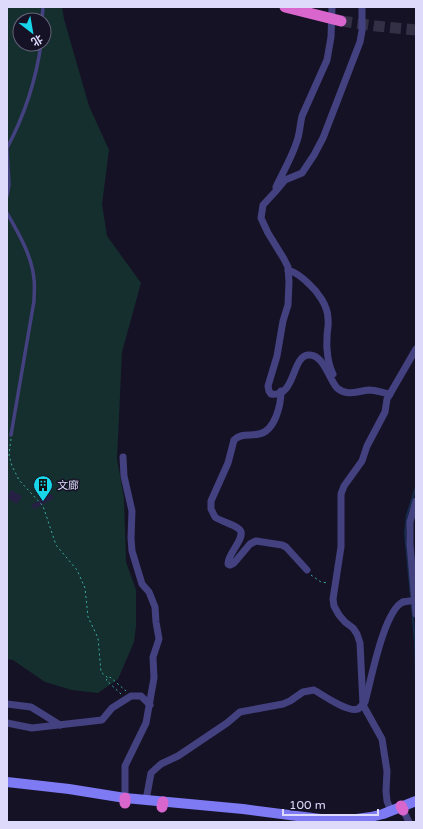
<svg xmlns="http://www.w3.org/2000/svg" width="423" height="829" viewBox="0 0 423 829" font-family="'Varela Round','Noto Sans SC',sans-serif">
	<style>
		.green { fill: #152f2e; fill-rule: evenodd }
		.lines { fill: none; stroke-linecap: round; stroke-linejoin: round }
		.stream { stroke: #152b4c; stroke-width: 2 }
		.building { fill: #272045 }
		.trunk-tunnel { stroke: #333046; stroke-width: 11; stroke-dasharray: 11 5.5; stroke-linecap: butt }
		.path { stroke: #3baea7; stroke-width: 1; stroke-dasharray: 2 3; stroke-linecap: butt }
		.service { stroke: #444180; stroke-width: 3.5 }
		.minor { stroke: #444180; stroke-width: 7 }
		.secondary { stroke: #7d7af3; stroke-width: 10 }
		.trunk { stroke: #d866cc; stroke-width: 11 }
		.minor-bridge { stroke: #444180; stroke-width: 7 }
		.trunk-bridge { stroke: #d866cc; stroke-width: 11 }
		.labels { text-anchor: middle; stroke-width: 3; stroke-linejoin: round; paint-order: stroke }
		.poi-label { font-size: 11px; fill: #dedafc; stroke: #151226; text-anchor: start }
	</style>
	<rect width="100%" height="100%" fill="#151226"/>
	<path class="green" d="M7 7H62L64 19 89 106 109 150 102 204 107 236 141 283 122 352 117 459 124 498 126 562 136 590V626L134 642 118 679 98 693 72 690 45 682 13 660 7 659ZM20 20H44V44H20Z"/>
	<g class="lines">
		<path class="stream" d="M416 487 407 515 405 533 415 641 416 682"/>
	</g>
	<g class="building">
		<path d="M11 490 22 496 17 504 7 498Z"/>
		<path d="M51 494 54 498 34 509 31 505Z"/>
	</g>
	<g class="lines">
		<path class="trunk-tunnel" d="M341 21 376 26 416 30"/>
		<g class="path">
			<path d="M11 439 9 455 12 466 19 480 43 506 56 545 77 570 85 588 88 617 98 638 101 672 108 678"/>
			<path d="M311 575 321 582 328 583"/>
			<path d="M121 694 106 680 110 677 126 691"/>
		</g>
		<g class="service">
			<path d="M42 20 43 7"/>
			<path d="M7 148C24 116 36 80 41 44"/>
			<path d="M7 149 9 185 7 196"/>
			<path d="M7 213C18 232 32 256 34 279 35 286 34 294 34 301L11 435"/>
		</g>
		<g class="minor">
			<path d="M362 7V31L360 42 323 138 314 155 302 173 285 180 275 192 263 205 261 218 268 233 284 259 288 267 289 282 288 305 283 321 277 356 268 386 269 391 271 394C296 398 291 357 308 355 323 353 329 379 337 388 348 397 357 391 369 390 376 390 383 393 390 394"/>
			<path d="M276 187C283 172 292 157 297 141 300 133 300 124 302 116L327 60 331 37 332 7"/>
			<path d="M288 270C295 272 303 278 309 284 318 292 328 306 328 319 329 325 327 331 327 337 326 349 328 364 333 374"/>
			<path d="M281 391C281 405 275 431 259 434 250 436 241 433 234 440L228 463 211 501V509L215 517C222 522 233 524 239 529 248 536 227 554 228 564L230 565 234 563 250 544 256 541 282 545 286 547 307 570"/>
			<path d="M123 457 124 476 132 511 131 538 132 551 142 584 149 592 155 607 156 622 159 639 153 657 154 678 146 723 125 766V798"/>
			<path d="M416 501 410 522V544L416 614"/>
			<path d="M7 704 31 707 60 725"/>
			<path d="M7 723 32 728 102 720 112 708 131 696H141L150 705"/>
			<path d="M146 800 151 773 161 764 178 756 227 723 240 712 283 704 290 701 303 692 314 690C323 695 348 713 358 709 361 707 363 704 365 702 371 680 384 610 403 602"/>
			<path d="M403 810 409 822"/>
			<path d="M391 811 387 801 386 791 387 771 382 739 363 705 360 643 357 634 353 628 345 622 339 615 334 606 333 599 341 547V494L344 486 362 461 367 446 385 412 387 399 416 349"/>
		</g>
		<path class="secondary" d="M7 782 69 789 125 798 243 809 328 820 342 821 371 817 383 814 416 801"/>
		<g class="trunk">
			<path d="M125 803V798"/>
			<path d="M401 806 403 810"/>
			<path d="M162 807 163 802"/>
		</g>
		<path class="minor-bridge" d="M403 602 416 600"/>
		<path class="trunk-bridge" d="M285 7 341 21"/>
	</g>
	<defs>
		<g id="building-pin" transform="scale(1)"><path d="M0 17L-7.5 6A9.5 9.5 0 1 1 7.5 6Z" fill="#18d5e9" stroke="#151226"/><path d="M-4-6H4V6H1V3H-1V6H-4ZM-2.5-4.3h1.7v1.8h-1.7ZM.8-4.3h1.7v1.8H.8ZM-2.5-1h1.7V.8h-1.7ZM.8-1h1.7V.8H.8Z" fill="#111"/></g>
	</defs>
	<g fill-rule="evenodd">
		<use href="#building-pin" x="43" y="485"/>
	</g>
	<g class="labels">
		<g class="poi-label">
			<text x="57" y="489">文廊</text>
		</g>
	</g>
	<rect width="423" height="829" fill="none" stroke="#dedafc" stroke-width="16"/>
	<g transform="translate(32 32) rotate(149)"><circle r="19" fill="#151226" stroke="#65627c"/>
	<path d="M0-3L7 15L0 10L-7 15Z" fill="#18d5e9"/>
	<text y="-6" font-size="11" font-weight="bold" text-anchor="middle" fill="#dedafc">北</text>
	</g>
	<path d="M283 809v6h95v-6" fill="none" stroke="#dedafc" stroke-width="2"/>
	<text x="289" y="809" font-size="12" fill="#dedafc" stroke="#151226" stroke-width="3" paint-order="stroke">100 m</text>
</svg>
